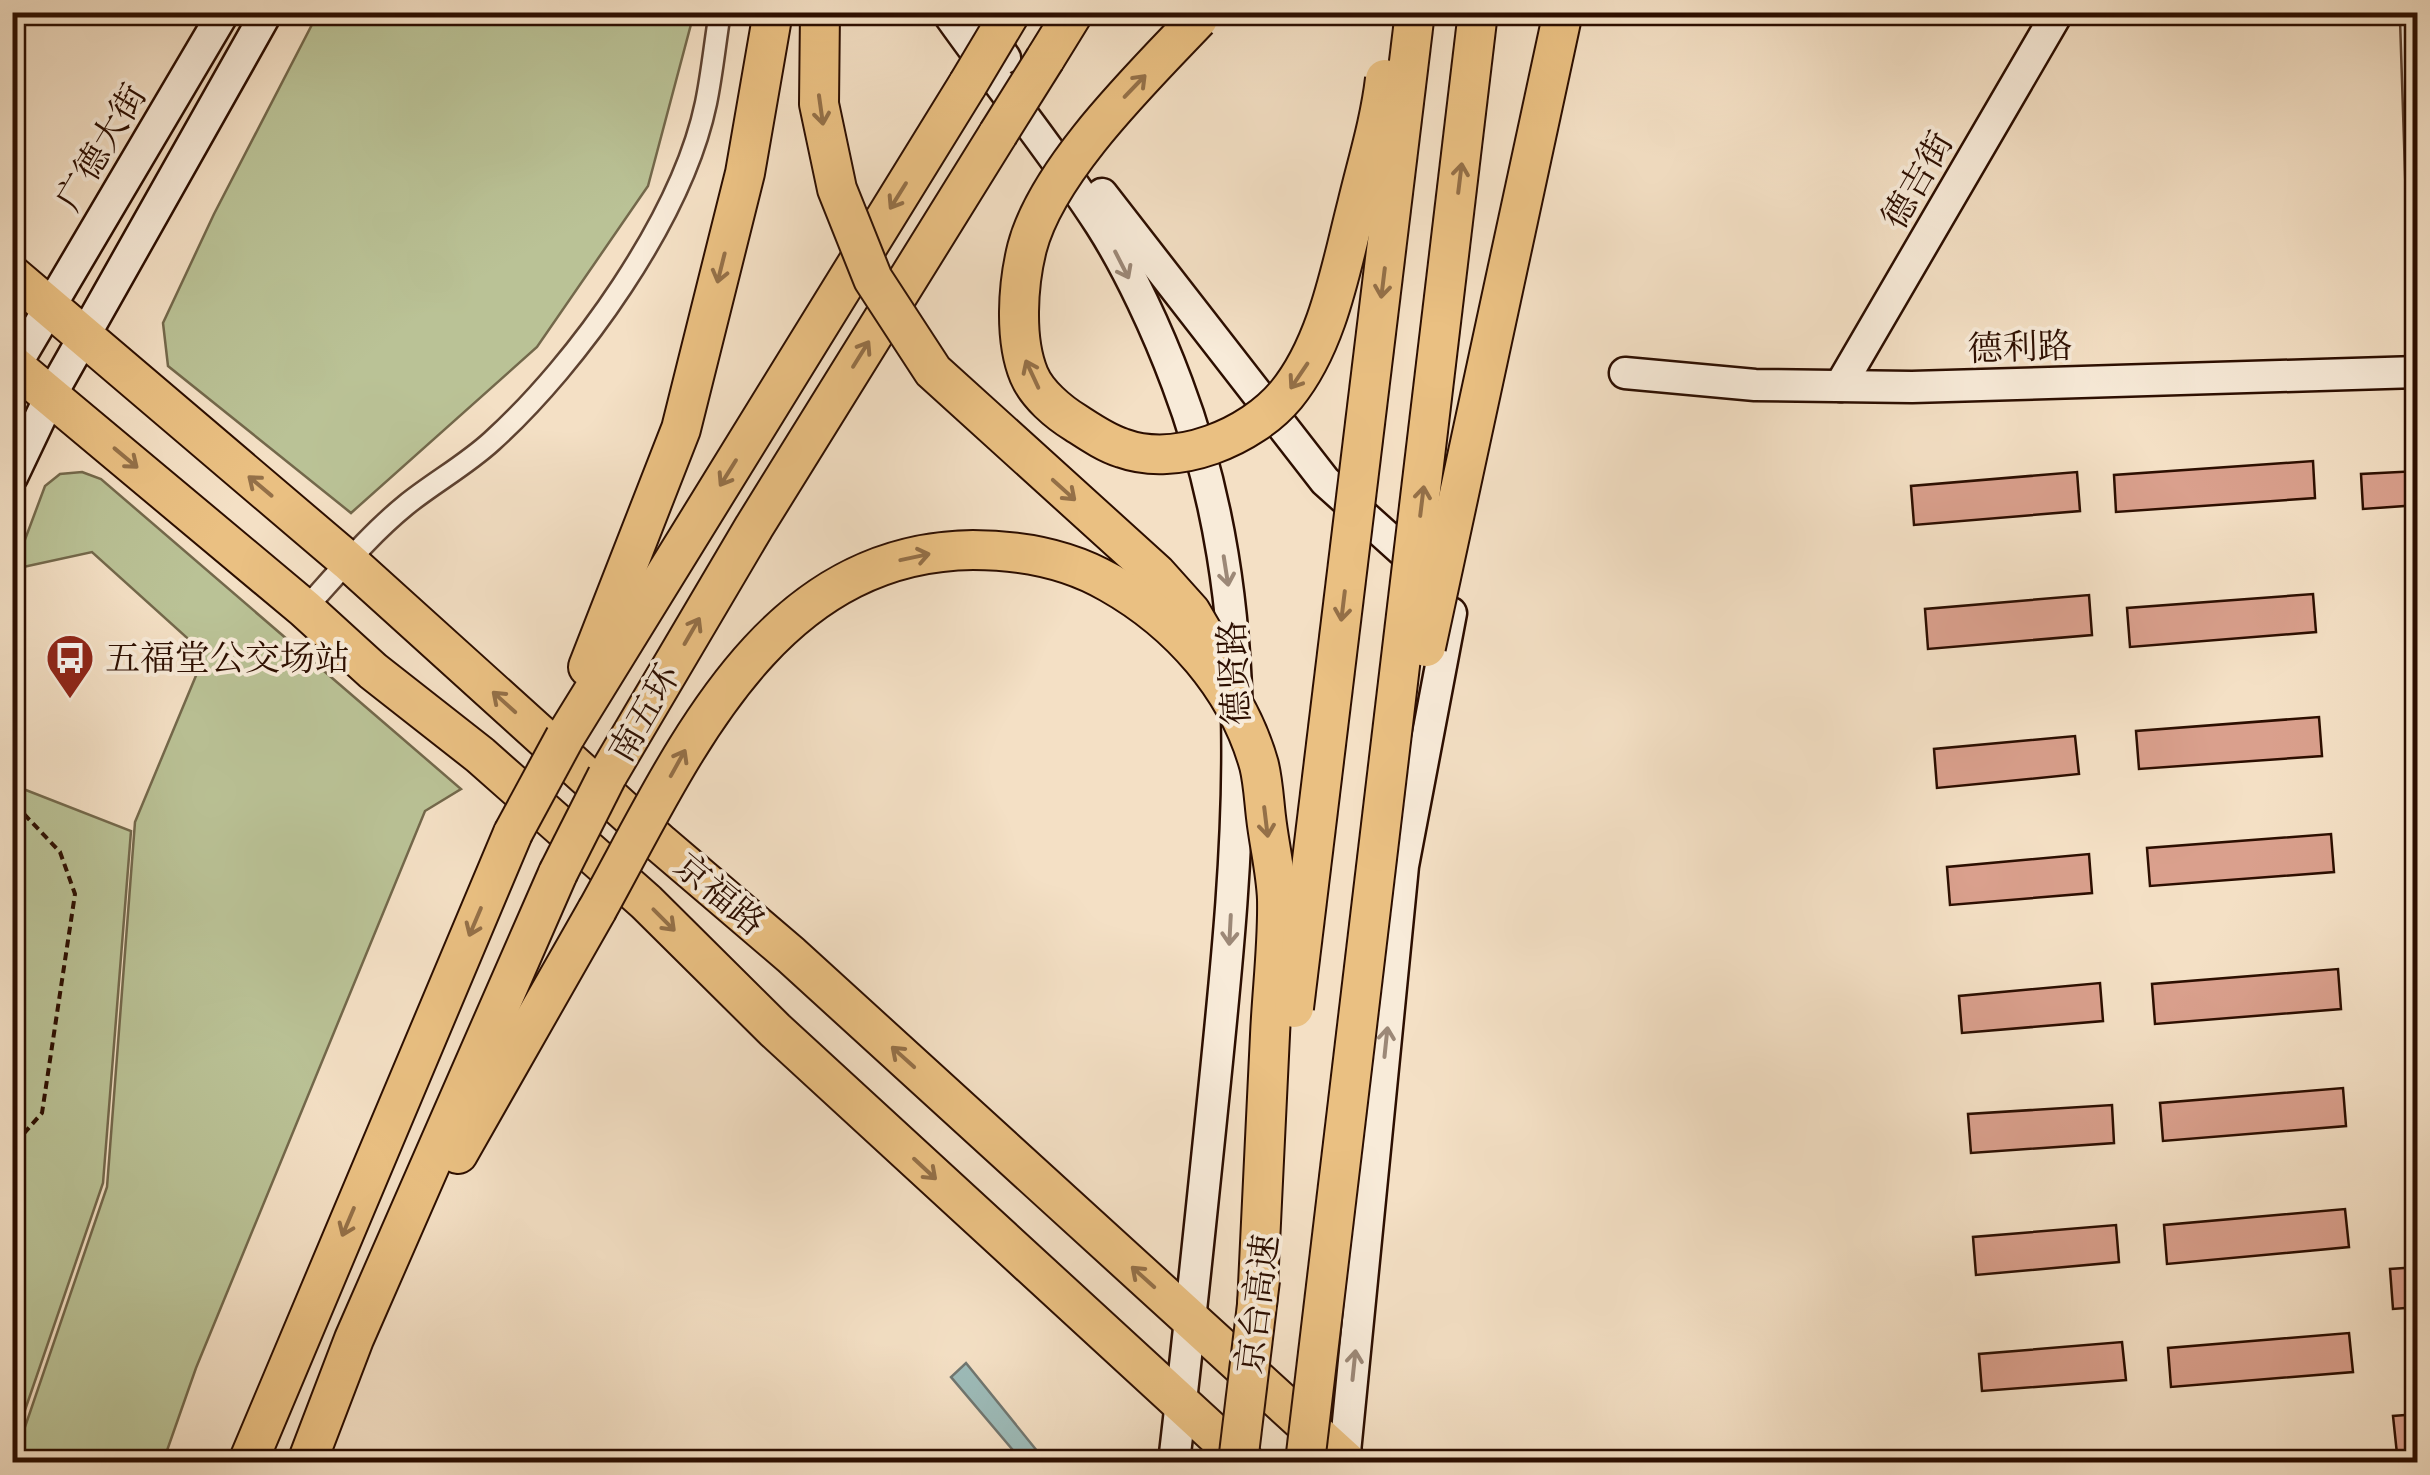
<svg xmlns="http://www.w3.org/2000/svg" width="2430" height="1475" viewBox="0 0 2430 1475" font-family="'Libre Bodoni','Noto Serif SC',serif">
	<style>
		.green { fill: #bac296; stroke: #73684b; stroke-width: 2.5 }
		.water { fill: #9dbcba; stroke: #707670; stroke-width: 2.5 }
		.building { fill: #daa08d; stroke: #2c0e00; stroke-width: 2.5 }
		.lines { fill: none; stroke-linecap: round; stroke-linejoin: round }
		.street-casing { stroke: #5e4231; stroke-width: 25 }
		.secondary-casing { stroke: #2c0e00; stroke-width: 35 }
		.highway-casing { stroke: #2c0e00; stroke-width: 42 }
		.path { stroke: #2c0e00; stroke-width: 4; stroke-dasharray: 8 5; stroke-linecap: butt }
		.street { stroke: #f8ebd9; stroke-width: 20 }
		.secondary { stroke: #f8ebd9; stroke-width: 30 }
		.highway { stroke: #eac082; stroke-width: 38 }
		.highway-bridge-casing { stroke: #2c0e00; stroke-width: 42; stroke-linecap: butt }
		.highway-bridge { stroke: #eac082; stroke-width: 38 }
		.oneway { stroke: #947048 }
		.oneway2 { stroke: #9c8877 }
		.labels { text-anchor: middle; stroke-width: 8; stroke-linejoin: round; paint-order: stroke }
		.street-label { font-size: 35px; fill: #2c0e00; stroke: #f8ebd9 }
		.poi-label { font-size: 35px; fill: #2c0e00; stroke: #f8ebd9; text-anchor: start }
	</style>
	<rect width="100%" height="100%" fill="#f4e0c5"/>
	<filter id="stains"><feTurbulence type="fractalNoise" baseFrequency=".002" numOctaves="4"/><feColorMatrix values="0 0 0 0 .2 0 0 0 0 .09 0 0 0 0 .02 0 0 0 .5 -.17"/></filter>
	<radialGradient id="worn" r=".72"><stop offset=".6" stop-color="#630" stop-opacity="0"/><stop offset="1" stop-color="#630" stop-opacity=".3"/></radialGradient>
	<g class="green">
		<path d="M318 13H694L648 186 537 347 351 513 168 366 163 323 214 214Z"/>
		<path d="M82 472 101 479 461 789 425 811 196 1368 163 1462H13L107 1187 135 822 205 654 92 552 14 569 45 486 60 474Z"/>
		<path d="M13 785 131 831 103 1183 13 1445Z"/>
	</g>
	<path class="water" d="M966 1363 1046 1462H1023L951 1377Z"/>
	<g class="building">
		<path d="M2313 461 2315 498 2116 512 2114 475Z"/>
		<path d="M2418 471V505L2363 509 2361 474Z"/>
		<path d="M2077 472 2080 511 1914 525 1911 486Z"/>
		<path d="M2313 594 2316 632 2130 647 2127 608Z"/>
		<path d="M2089 595 2092 635 1928 649 1925 609Z"/>
		<path d="M2319 717 2322 756 2139 769 2136 731Z"/>
		<path d="M2075 736 2079 774 1937 788 1934 749Z"/>
		<path d="M2331 834 2334 872 2150 886 2147 848Z"/>
		<path d="M2089 854 2092 893 1950 905 1947 867Z"/>
		<path d="M2338 969 2341 1009 2155 1024 2152 984Z"/>
		<path d="M2100 983 2103 1021 1962 1033 1959 996Z"/>
		<path d="M2343 1088 2346 1126 2163 1141 2160 1103Z"/>
		<path d="M2112 1105 2114 1143 1971 1153 1968 1114Z"/>
		<path d="M2345 1209 2349 1247 2167 1264 2164 1225Z"/>
		<path d="M2116 1225 2119 1262 1976 1275 1973 1237Z"/>
		<path d="M2418 1267V1307L2393 1309 2390 1269Z"/>
		<path d="M2349 1333 2353 1372 2171 1387 2168 1348Z"/>
		<path d="M2122 1342 2126 1380 1982 1391 1979 1354Z"/>
		<path d="M2418 1414V1452L2397 1454 2393 1416Z"/>
	</g>
	<g class="lines">
		<g class="street-casing">
			<g id="street">
				<path d="M2411 12 2418 225"/>
				<path d="M305 609C337 574 369 535 406 505 433 483 466 465 492 441 578 363 682 218 706 103 712 74 715 43 720 12"/>
			</g>
		</g>
		<g class="secondary-casing">
			<g id="secondary">
				<path d="M947 12C997 83 1053 151 1100 224 1129 269 1158 332 1177 383 1263 610 1239 845 1215 1081 1202 1208 1189 1335 1174 1462"/>
				<path d="M973 12 1005 58"/>
				<path d="M1102 194 1325 481 1425 571"/>
				<path d="M12 371 224 12"/>
				<path d="M1625 373 1755 385 1912 387 2418 372"/>
				<path d="M1840 386 2058 12"/>
				<path d="M12 477 51 395 267 12"/>
				<path d="M1344 1462 1403 866 1451 613"/>
			</g>
		</g>
		<g class="highway-casing">
			<g id="highway">
				<path d="M1045 59 1074 12"/>
				<path d="M12 275 348 561 661 844 791 955 1347 1462"/>
				<path d="M12 364 305 609 373 671 480 755 646 902 775 1030 1245 1462"/>
				<path d="M588 667 681 429 745 173 773 12"/>
				<path d="M565 737 968 84"/>
				<path d="M607 776 754 527 998 134"/>
				<path d="M458 1154 597 910"/>
				<path d="M248 1462 513 833"/>
				<path d="M307 1462 354 1339 558 873"/>
			</g>
		</g>
		<path class="path" d="M12 809 24 814 60 852 75 894 42 1113 12 1147"/>
		<use href="#street" class="street"/>
		<use href="#secondary" class="secondary"/>
		<use href="#highway" class="highway"/>
		<g class="highway-bridge-casing">
			<g id="highway-bridge">
				<path d="M820 12 819 104 837 189 873 279 933 371 1156 573 1191 612 1208 641"/>
				<path d="M1198 19C1143 77 1047 170 1027 248 1018 284 1014 339 1029 375 1037 394 1058 412 1076 423 1090 432 1106 443 1122 448 1177 468 1251 437 1286 395 1328 344 1341 267 1357 205 1367 163 1380 122 1385 79"/>
				<path d="M968 84 1011 12"/>
				<path d="M998 134 1045 59"/>
				<path d="M1426 647 1563 12"/>
				<path d="M513 833 565 737"/>
				<path d="M558 873 607 776"/>
				<path d="M597 910C682 757 767 552 973 550 1020 550 1069 559 1110 583 1179 622 1237 687 1259 765 1263 781 1264 800 1266 817 1269 844 1276 872 1277 899 1278 944 1272 990 1270 1035 1266 1125 1261 1215 1257 1306"/>
				<path d="M1294 1008 1415 12"/>
				<path d="M1238 1462 1260 1280"/>
				<path d="M1305 1462 1478 12"/>
			</g>
		</g>
		<use href="#highway-bridge" class="highway-bridge"/>
	</g>
	<defs><path id="oneway-shaft" d="M-6 0H5M1.5-3L5.5 0L1.5 3" fill="none" stroke-width="1.6" stroke-linecap="round" stroke-linejoin="round" transform="scale(2.5)"/></defs>
	<g class="oneway">
		<use href="#oneway-shaft" transform="translate(1135 86) rotate(-46)"/>
		<use href="#oneway-shaft" transform="translate(821 110) rotate(82)"/>
		<use href="#oneway-shaft" transform="translate(1460 178) rotate(-83)"/>
		<use href="#oneway-shaft" transform="translate(898 196) rotate(122)"/>
		<use href="#oneway-shaft" transform="translate(721 268) rotate(104)"/>
		<use href="#oneway-shaft" transform="translate(1383 283) rotate(97)"/>
		<use href="#oneway-shaft" transform="translate(861 354) rotate(-58)"/>
		<use href="#oneway-shaft" transform="translate(1032 374) rotate(-115)"/>
		<use href="#oneway-shaft" transform="translate(1299 376) rotate(124)"/>
		<use href="#oneway-shaft" transform="translate(126 458) rotate(40)"/>
		<use href="#oneway-shaft" transform="translate(728 473) rotate(122)"/>
		<use href="#oneway-shaft" transform="translate(260 486) rotate(-140)"/>
		<use href="#oneway-shaft" transform="translate(1064 490) rotate(42)"/>
		<use href="#oneway-shaft" transform="translate(1422 501) rotate(-83)"/>
		<use href="#oneway-shaft" transform="translate(915 557) rotate(-12)"/>
		<use href="#oneway-shaft" transform="translate(1343 606) rotate(97)"/>
		<use href="#oneway-shaft" transform="translate(692 631) rotate(-60)"/>
		<use href="#oneway-shaft" transform="translate(504 702) rotate(-138)"/>
		<use href="#oneway-shaft" transform="translate(678 763) rotate(-61)"/>
		<use href="#oneway-shaft" transform="translate(1266 822) rotate(83)"/>
		<use href="#oneway-shaft" transform="translate(664 920) rotate(45)"/>
		<use href="#oneway-shaft" transform="translate(475 922) rotate(113)"/>
		<use href="#oneway-shaft" transform="translate(903 1057) rotate(-138)"/>
		<use href="#oneway-shaft" transform="translate(925 1169) rotate(43)"/>
		<use href="#oneway-shaft" transform="translate(348 1222) rotate(113)"/>
		<use href="#oneway-shaft" transform="translate(1143 1277) rotate(-138)"/>
	</g>
	<g class="oneway2">
		<use href="#oneway-shaft" transform="translate(1122 265) rotate(63)"/>
		<use href="#oneway-shaft" transform="translate(1226 571) rotate(81)"/>
		<use href="#oneway-shaft" transform="translate(1230 930) rotate(93)"/>
		<use href="#oneway-shaft" transform="translate(1386 1042) rotate(-84)"/>
		<use href="#oneway-shaft" transform="translate(1354 1365) rotate(-84)"/>
	</g>
	<defs>
		<g id="bus-pin" transform="scale(2.5)"><path d="M0 17L-7.5 6A9.5 9.5 0 1 1 7.5 6Z" fill="#8f2418" stroke="#f8ebd9"/><path d="M-5-6H5V4H4V6H2V4H-2V6H-4V4H-5ZM-3.5-4V0h7V-4ZM-3.5 1.2v1.5H-2V1.2ZM2 1.2v1.5H3.5V1.2Z" fill="#fff"/></g>
	</defs>
	<g fill-rule="evenodd">
		<use href="#bus-pin" x="70" y="658"/>
	</g>
	<g class="labels">
		<g class="street-label">
			<text transform="translate(101 147) rotate(-59)" y="12">广德大街</text>
			<text transform="translate(1917 180) rotate(-60)" y="12">德吉街</text>
			<text transform="translate(2020 347) rotate(-2)" y="12">德利路</text>
			<text transform="translate(1234 673) rotate(-93)" y="12">德贤路</text>
			<text transform="translate(644 713) rotate(-60)" y="12">南五环</text>
			<text transform="translate(720 894) rotate(40)" y="12">京福路</text>
			<text transform="translate(1257 1304) rotate(-83)" y="12">京台高速</text>
		</g>
		<g class="poi-label">
			<text x="105" y="670">五福堂公交场站</text>
		</g>
	</g>
	<rect width="2430" height="1475" fill="none" stroke="#f4e0c5" stroke-width="50"/>
	<rect x="15" y="15" width="2400" height="1445" fill="none" stroke="#2c0e00" stroke-width="5"/>
	<rect x="25" y="25" width="2380" height="1425" fill="none" stroke="#2c0e00" stroke-width="2.5"/>
	<rect width="100%" height="100%" filter="url(#stains)"/>
	<rect width="100%" height="100%" fill="url(#worn)"/>
</svg>
